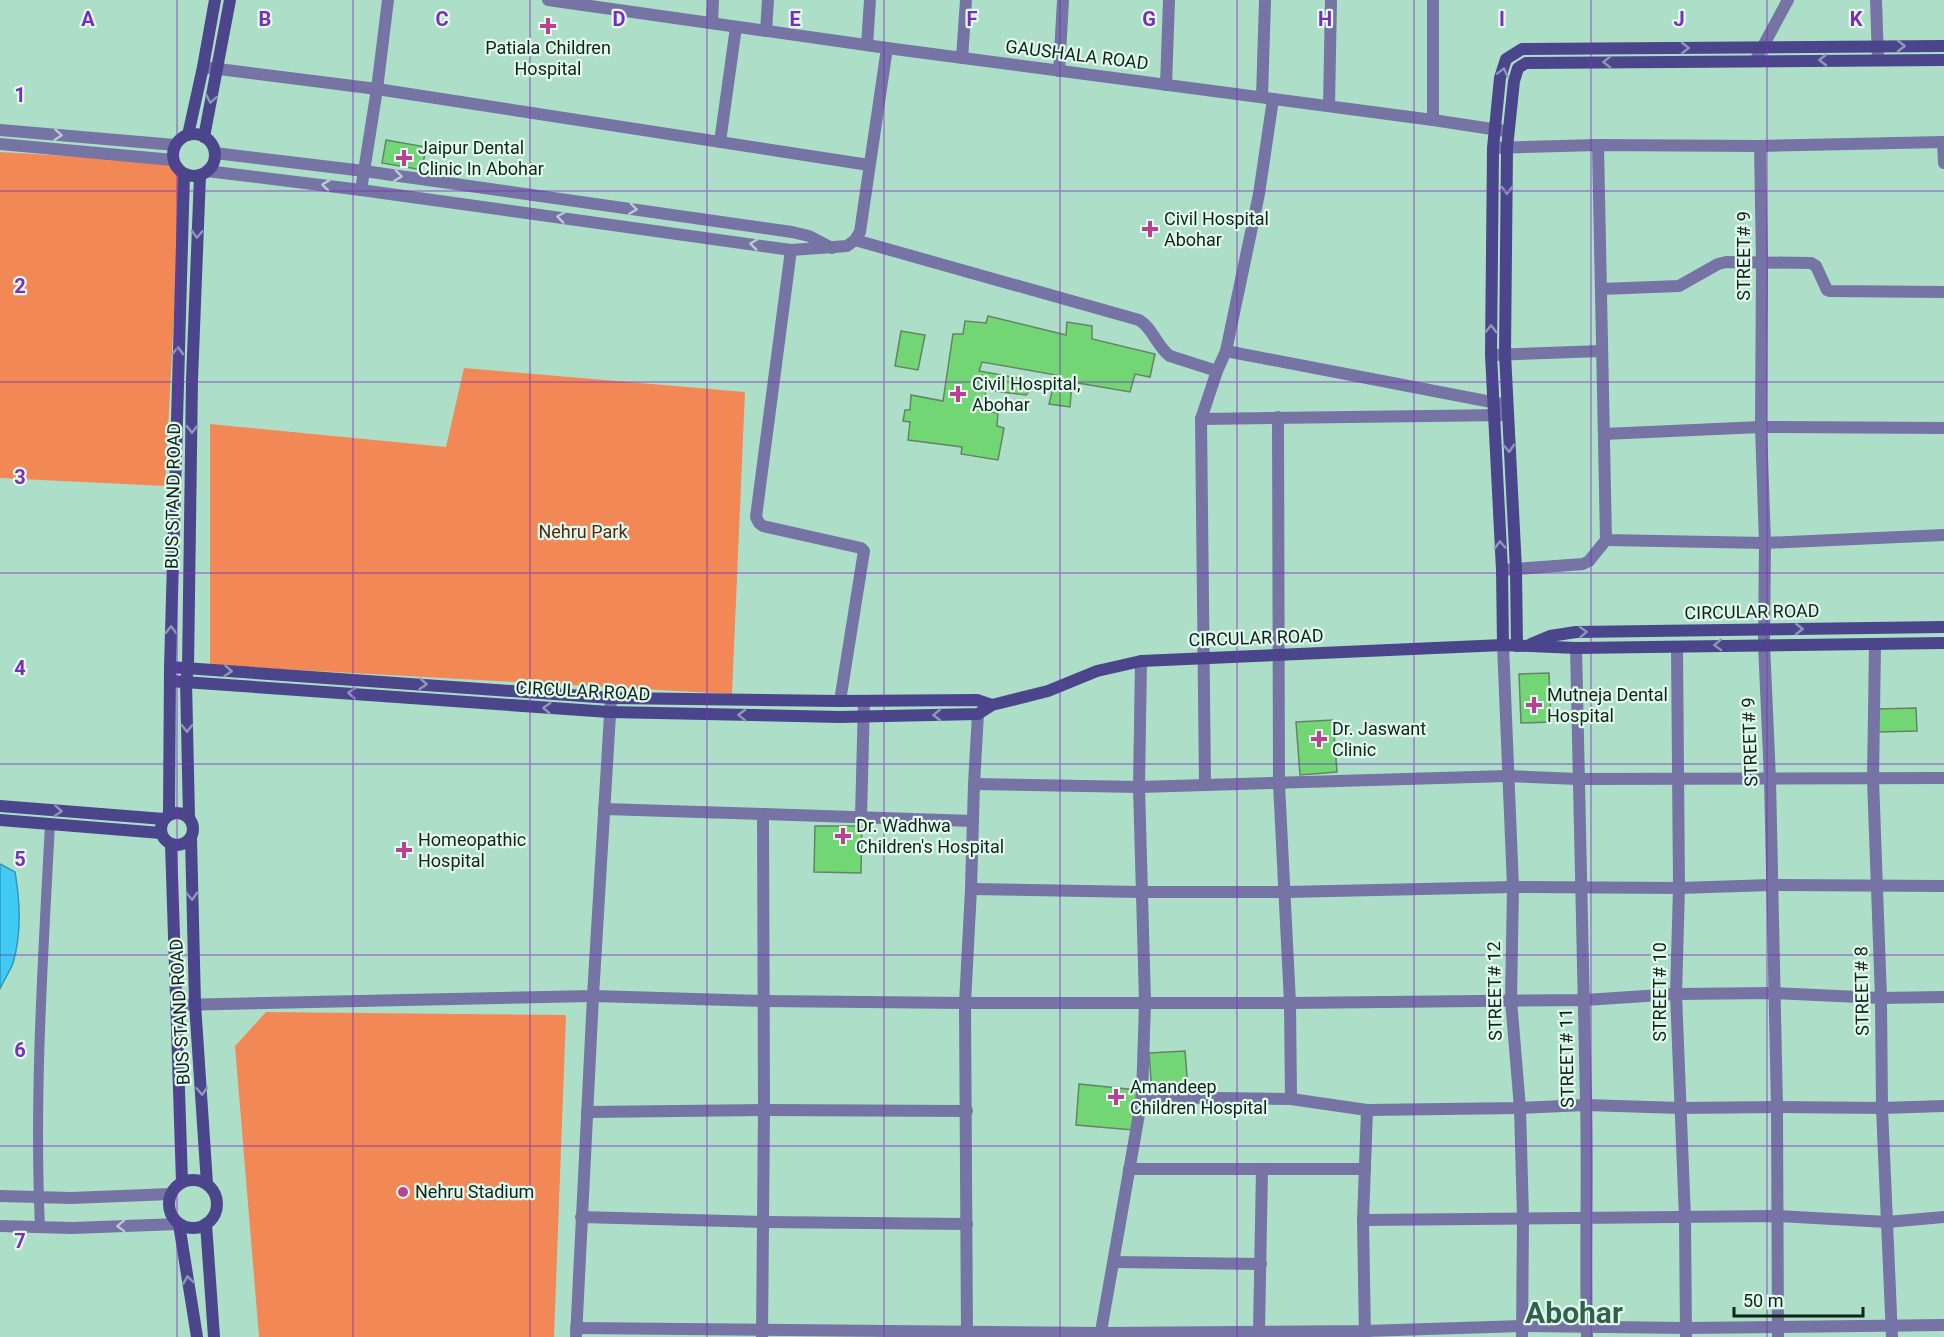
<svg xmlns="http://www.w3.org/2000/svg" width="1944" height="1337" viewBox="0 0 1944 1337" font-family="Roboto,sans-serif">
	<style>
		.green { fill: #f38857 }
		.water { fill: #41caf6; stroke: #3298b4; stroke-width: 1.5 }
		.building { fill: #73d675; stroke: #648464; stroke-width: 1.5 }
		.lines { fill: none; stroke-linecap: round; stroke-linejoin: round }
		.lane { stroke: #7574a4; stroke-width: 10 }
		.street { stroke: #7574a4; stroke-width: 12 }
		.secondary { stroke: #4b468b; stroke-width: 12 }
		.oneway { stroke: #8e97b7 }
		.oneway2 { stroke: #bbcbd3 }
		.grid { fill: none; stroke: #7b2cbf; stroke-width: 1.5; stroke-opacity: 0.55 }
		.poi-dot { fill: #bc4090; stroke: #e1faed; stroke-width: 2 }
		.labels { text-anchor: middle; stroke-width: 4.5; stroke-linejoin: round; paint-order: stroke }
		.poi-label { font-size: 18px; fill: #10231b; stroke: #e1faed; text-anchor: start }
		.street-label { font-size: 18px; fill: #10231b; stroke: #e1faed }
		.park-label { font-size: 18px; fill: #552710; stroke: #e1faed }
		.town-label { font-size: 30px; font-weight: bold; fill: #31604c; stroke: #e1faed }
		.grid-label { font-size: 20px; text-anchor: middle; font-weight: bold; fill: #7b2cbf; stroke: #e1faed; stroke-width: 4.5; stroke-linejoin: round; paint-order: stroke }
	</style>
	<rect width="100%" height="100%" fill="#addfc8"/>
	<g class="green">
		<path d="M0 152 182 163 165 486 0 478Z"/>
		<path d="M464 368 745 392 732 694 210 665V424L446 447Z"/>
		<path d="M266 1012 566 1015 554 1337H259L235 1046Z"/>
	</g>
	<path class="water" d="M0 864 15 872C20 901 22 933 13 963 10 971 4 980 0 989Z"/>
	<g class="building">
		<path d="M386 140 426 147 422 170 382 163Z"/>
		<path d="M988 316 1066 335 1067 322 1092 326V339L1155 354 1150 377 1135 374 1130 392 1072 382 1070 407 1049 404 1056 375 982 362 979 371 1024 379 1032 388 1026 395 986 390 983 411 998 413 997 426 1004 428 998 460 961 454 962 447 908 440 910 422 903 421 905 410H910L911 395 943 401 953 334H963L965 321 986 323Z"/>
		<path d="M901 331 925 335 918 370 895 366Z"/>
		<path d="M1549 673 1551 722 1521 723 1519 674Z"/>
		<path d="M1916 708 1917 731 1878 732 1877 709Z"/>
		<path d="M1333 720 1337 772 1300 775 1296 722Z"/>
		<path d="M815 826H862L861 873 814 872Z"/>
		<path d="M1185 1051 1188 1089 1152 1092 1149 1053Z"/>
		<path d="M1079 1084 1137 1090 1133 1130 1076 1125Z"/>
	</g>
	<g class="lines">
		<path class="lane" d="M40 1228C34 1093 43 958 50 824"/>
		<g class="street">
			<path d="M548 0 887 48 1433 120 1505 131"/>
			<path d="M1433 0V120"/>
			<path d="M1876 0 1878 60"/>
			<path d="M712 23 713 0"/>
			<path d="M766 31 768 0"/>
			<path d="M867 45 870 0"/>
			<path d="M962 58 966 0"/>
			<path d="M1755 61 1788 0"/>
			<path d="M203 67 377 89 869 165"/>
			<path d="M1059 71 1063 0"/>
			<path d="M1166 85 1169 0"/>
			<path d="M1262 97 1265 0"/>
			<path d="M1329 106 1331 0"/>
			<path d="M0 130 175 145"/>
			<path d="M720 142 736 27"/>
			<path d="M1943 142 1944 163"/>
			<path d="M0 144 173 160"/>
			<path d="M1598 145 1606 540 1765 543 1944 535"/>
			<path d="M1760 146 1762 262 1761 427 1765 543 1764 644 1770 779 1777 1107 1778 1337"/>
			<path d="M1493 148 1598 145 1760 146 1944 142"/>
			<path d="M215 153 364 171 792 232 809 236 832 248"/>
			<path d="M207 171 361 190 791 250 847 246 855 240 860 232 887 48"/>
			<path d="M361 190 377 89 388 0"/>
			<path d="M855 240 1139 320C1153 328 1157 347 1170 356L1217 371"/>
			<path d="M791 250 756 517 759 523 763 526 861 548 864 551 840 701"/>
			<path d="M1601 289 1679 286 1718 264 1726 262 1811 263 1816 266 1827 290 1830 291 1944 292"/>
			<path d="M1226 351 1507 405"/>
			<path d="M1491 355 1602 351"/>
			<path d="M1278 417 1279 784 1290 1003 1291 1099"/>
			<path d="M1201 419 1507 415"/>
			<path d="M1604 434 1761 427 1944 428"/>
			<path d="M1502 570 1583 564 1589 561 1606 540"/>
			<path d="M1503 645 1513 887 1511 1000 1520 1108 1523 1218 1522 1337"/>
			<path d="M1875 645 1873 779 1881 998 1882 1108 1892 1337"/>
			<path d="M1677 647 1679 888 1676 994 1685 1218 1686 1337"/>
			<path d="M1576 648C1578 799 1584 950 1586 1101 1588 1180 1585 1258 1587 1337"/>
			<path d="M974 784 1139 787 1508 776 1577 779 1944 778"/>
			<path d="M1205 785 1201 419 1217 371 1226 351 1259 194 1273 99"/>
			<path d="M604 809 763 814"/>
			<path d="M861 817 864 701"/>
			<path d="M971 889 1141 892H1286L1513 887 1679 888 1772 885 1944 886"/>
			<path d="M176 1005 593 996 611 698"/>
			<path d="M1142 1097 1291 1099 1367 1110 1363 1220 1365 1337"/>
			<path d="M1367 1110 1520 1108 1586 1105 1680 1108 1777 1107 1882 1108 1944 1106"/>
			<path d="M587 1112 764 1110 967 1111"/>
			<path d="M1129 1169H1365"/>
			<path d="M0 1196 71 1198 171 1194"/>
			<path d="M581 1217 764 1222 967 1224"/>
			<path d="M1363 1220 1776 1216 1887 1222 1944 1217"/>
			<path d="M0 1226 72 1228 179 1224"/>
			<path d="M1114 1262 1261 1264"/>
			<path d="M576 1328 1101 1333 1365 1331 1522 1326 1686 1328 1944 1325"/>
			<path d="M1259 1331 1262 1169"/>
			<path d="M576 1337 593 996 762 1001 965 1003H1290L1585 1000 1676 994 1774 993 1881 998 1944 997"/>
			<path d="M762 1337 764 1110 763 814 973 821"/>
			<path d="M967 1337 965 1003 971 889 974 784 978 714"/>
			<path d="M1100 1337 1142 1097 1145 1002 1139 787 1141 661"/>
		</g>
		<g class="secondary">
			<circle cx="194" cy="155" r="21"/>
			<path d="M188 135 203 67 215 0"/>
			<path d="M204 137 230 0"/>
			<path d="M1531 644 1550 636 1576 632 1944 627"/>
			<path d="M1503 645 1502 570 1491 355 1493 148 1500 78 1506 59 1522 49 1944 46"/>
			<path d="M1517 646 1516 569 1505 354 1507 148 1514 81 1518 68 1526 63 1944 60"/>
			<path d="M170 667 611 698 840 701 977 700 992 705"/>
			<path d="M170 681 609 712 840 717 978 714 992 705 1048 691 1097 671 1141 661 1503 645 1576 648 1944 643"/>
			<path d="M0 806 164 819"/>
			<circle cx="177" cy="829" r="16"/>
			<path d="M169 814 170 667 184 174"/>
			<path d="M189 817 186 681 188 668 192 380 200 175"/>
			<path d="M0 820 161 833"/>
			<path d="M191 838 195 1004 207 1184"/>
			<path d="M171 844 182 1182"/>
			<circle cx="193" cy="1204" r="24"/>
			<path d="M179 1224 197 1337"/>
			<path d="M206 1224 214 1337"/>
		</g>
	</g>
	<defs><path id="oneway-chevron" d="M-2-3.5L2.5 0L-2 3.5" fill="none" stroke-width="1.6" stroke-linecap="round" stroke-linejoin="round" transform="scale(1.5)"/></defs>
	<g class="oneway">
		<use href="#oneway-chevron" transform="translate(1901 46)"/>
		<use href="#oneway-chevron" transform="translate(1685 48)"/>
		<use href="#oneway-chevron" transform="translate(1823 60) rotate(180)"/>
		<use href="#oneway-chevron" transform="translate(1607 62) rotate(179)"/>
		<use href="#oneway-chevron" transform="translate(1503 72) rotate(-76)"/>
		<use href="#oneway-chevron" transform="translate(211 99) rotate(101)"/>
		<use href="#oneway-chevron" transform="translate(1507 190) rotate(91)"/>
		<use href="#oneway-chevron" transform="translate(197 234) rotate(92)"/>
		<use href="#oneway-chevron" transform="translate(1491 329) rotate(-89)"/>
		<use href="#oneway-chevron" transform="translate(178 351) rotate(-88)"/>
		<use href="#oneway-chevron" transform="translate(192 429) rotate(91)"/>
		<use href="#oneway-chevron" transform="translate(1509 448) rotate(87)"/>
		<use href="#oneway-chevron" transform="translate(1500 545) rotate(-93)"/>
		<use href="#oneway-chevron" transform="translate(1799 629)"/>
		<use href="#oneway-chevron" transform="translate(171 630) rotate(-89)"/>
		<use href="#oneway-chevron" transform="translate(1583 632) rotate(-2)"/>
		<use href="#oneway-chevron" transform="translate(1718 645) rotate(178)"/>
		<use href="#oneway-chevron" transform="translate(228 671) rotate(4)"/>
		<use href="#oneway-chevron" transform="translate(423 684) rotate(4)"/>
		<use href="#oneway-chevron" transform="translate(352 693) rotate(-176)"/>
		<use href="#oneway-chevron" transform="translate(547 708) rotate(-176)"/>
		<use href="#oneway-chevron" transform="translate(742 715) rotate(-179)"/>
		<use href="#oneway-chevron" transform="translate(937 715) rotate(179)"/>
		<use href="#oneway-chevron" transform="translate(187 728) rotate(89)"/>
		<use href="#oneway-chevron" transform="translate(58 811) rotate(4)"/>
		<use href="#oneway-chevron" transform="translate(192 896) rotate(88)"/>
		<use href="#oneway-chevron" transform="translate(202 1091) rotate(87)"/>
		<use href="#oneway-chevron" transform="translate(188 1280) rotate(-99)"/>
	</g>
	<g class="oneway2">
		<use href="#oneway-chevron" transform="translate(58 135) rotate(5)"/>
		<use href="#oneway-chevron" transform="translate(398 176) rotate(8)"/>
		<use href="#oneway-chevron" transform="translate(326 185) rotate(-173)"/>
		<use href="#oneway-chevron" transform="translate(633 209) rotate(8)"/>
		<use href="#oneway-chevron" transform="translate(561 217) rotate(-172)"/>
		<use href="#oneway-chevron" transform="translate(754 244) rotate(-172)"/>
		<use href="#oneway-chevron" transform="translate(121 1226) rotate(178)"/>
	</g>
	<path class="grid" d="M177 0V1337M353 0V1337M530 0V1337M707 0V1337M884 0V1337M1060 0V1337M1237 0V1337M1414 0V1337M1591 0V1337M1767 0V1337M0 191H1944M0 382H1944M0 573H1944M0 764H1944M0 955H1944M0 1146H1944"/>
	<g class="poi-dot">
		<path d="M545 17h6v6h6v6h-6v6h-6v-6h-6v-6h6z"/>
		<path d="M401 149h6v6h6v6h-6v6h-6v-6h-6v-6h6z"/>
		<path d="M1147 220h6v6h6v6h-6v6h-6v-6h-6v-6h6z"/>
		<path d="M955 385h6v6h6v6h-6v6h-6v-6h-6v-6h6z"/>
		<path d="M1531 696h6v6h6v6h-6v6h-6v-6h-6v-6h6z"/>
		<path d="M1316 730h6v6h6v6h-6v6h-6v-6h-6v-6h6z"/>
		<path d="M840 827h6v6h6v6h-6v6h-6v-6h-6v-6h6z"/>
		<path d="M401 841h6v6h6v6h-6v6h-6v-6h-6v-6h6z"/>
		<path d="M1113 1088h6v6h6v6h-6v6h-6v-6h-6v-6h6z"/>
		<circle cx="403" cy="1192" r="6"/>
	</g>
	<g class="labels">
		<g class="poi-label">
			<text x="548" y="54" text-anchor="middle">Patiala Children<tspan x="548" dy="21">Hospital</tspan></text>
			<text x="418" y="154">Jaipur Dental<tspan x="418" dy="21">Clinic In Abohar</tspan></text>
			<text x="1164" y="225">Civil Hospital<tspan x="1164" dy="21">Abohar</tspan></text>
			<text x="972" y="390">Civil Hospital,<tspan x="972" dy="21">Abohar</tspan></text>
			<text x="1547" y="701">Mutneja Dental<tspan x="1547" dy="21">Hospital</tspan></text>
			<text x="1332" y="735">Dr. Jaswant<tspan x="1332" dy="21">Clinic</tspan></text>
			<text x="856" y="832">Dr. Wadhwa<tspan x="856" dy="21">Children's Hospital</tspan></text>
			<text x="418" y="846">Homeopathic<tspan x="418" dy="21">Hospital</tspan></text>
			<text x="1130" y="1093">Amandeep<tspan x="1130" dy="21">Children Hospital</tspan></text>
			<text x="415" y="1198">Nehru Stadium</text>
		</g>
		<g class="street-label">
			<text transform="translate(1077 55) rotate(7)" y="6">GAUSHALA ROAD</text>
			<text transform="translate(1744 256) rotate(-90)" y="6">STREET# 9</text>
			<text transform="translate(173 496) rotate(-89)" y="6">BUS STAND ROAD</text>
			<text transform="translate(1752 612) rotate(-1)" y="6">CIRCULAR ROAD</text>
			<text transform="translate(1256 638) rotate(-2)" y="6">CIRCULAR ROAD</text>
			<text transform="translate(583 691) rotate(3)" y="6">CIRCULAR ROAD</text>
			<text transform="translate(1750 742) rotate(-92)" y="6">STREET# 9</text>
			<text transform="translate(1495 991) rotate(-91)" y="6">STREET# 12</text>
			<text transform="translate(1862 991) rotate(-91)" y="6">STREET# 8</text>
			<text transform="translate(1660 992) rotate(-90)" y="6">STREET# 10</text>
			<text transform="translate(180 1012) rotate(-93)" y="6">BUS STAND ROAD</text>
			<text transform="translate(1567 1058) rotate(-91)" y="6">STREET# 11</text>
		</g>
		<g class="park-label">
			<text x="583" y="538">Nehru Park</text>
		</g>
		<g class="town-label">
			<text x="1574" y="1323">Abohar</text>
		</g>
	</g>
	<g class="grid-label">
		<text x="88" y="26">A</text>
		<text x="265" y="26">B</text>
		<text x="442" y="26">C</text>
		<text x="619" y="26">D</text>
		<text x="795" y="26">E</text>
		<text x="972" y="26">F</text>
		<text x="1149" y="26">G</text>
		<text x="1325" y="26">H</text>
		<text x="1502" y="26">I</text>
		<text x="1679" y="26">J</text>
		<text x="1856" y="26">K</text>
		<text x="20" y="102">1</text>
		<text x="20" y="293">2</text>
		<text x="20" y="484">3</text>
		<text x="20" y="675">4</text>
		<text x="20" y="866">5</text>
		<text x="20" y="1057">6</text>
		<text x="20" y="1248">7</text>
	</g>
	<path d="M1734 1307v9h129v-9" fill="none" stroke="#10231b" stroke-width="3"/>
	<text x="1743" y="1307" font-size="18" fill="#10231b" stroke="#e1faed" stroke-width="4.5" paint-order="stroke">50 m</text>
</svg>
